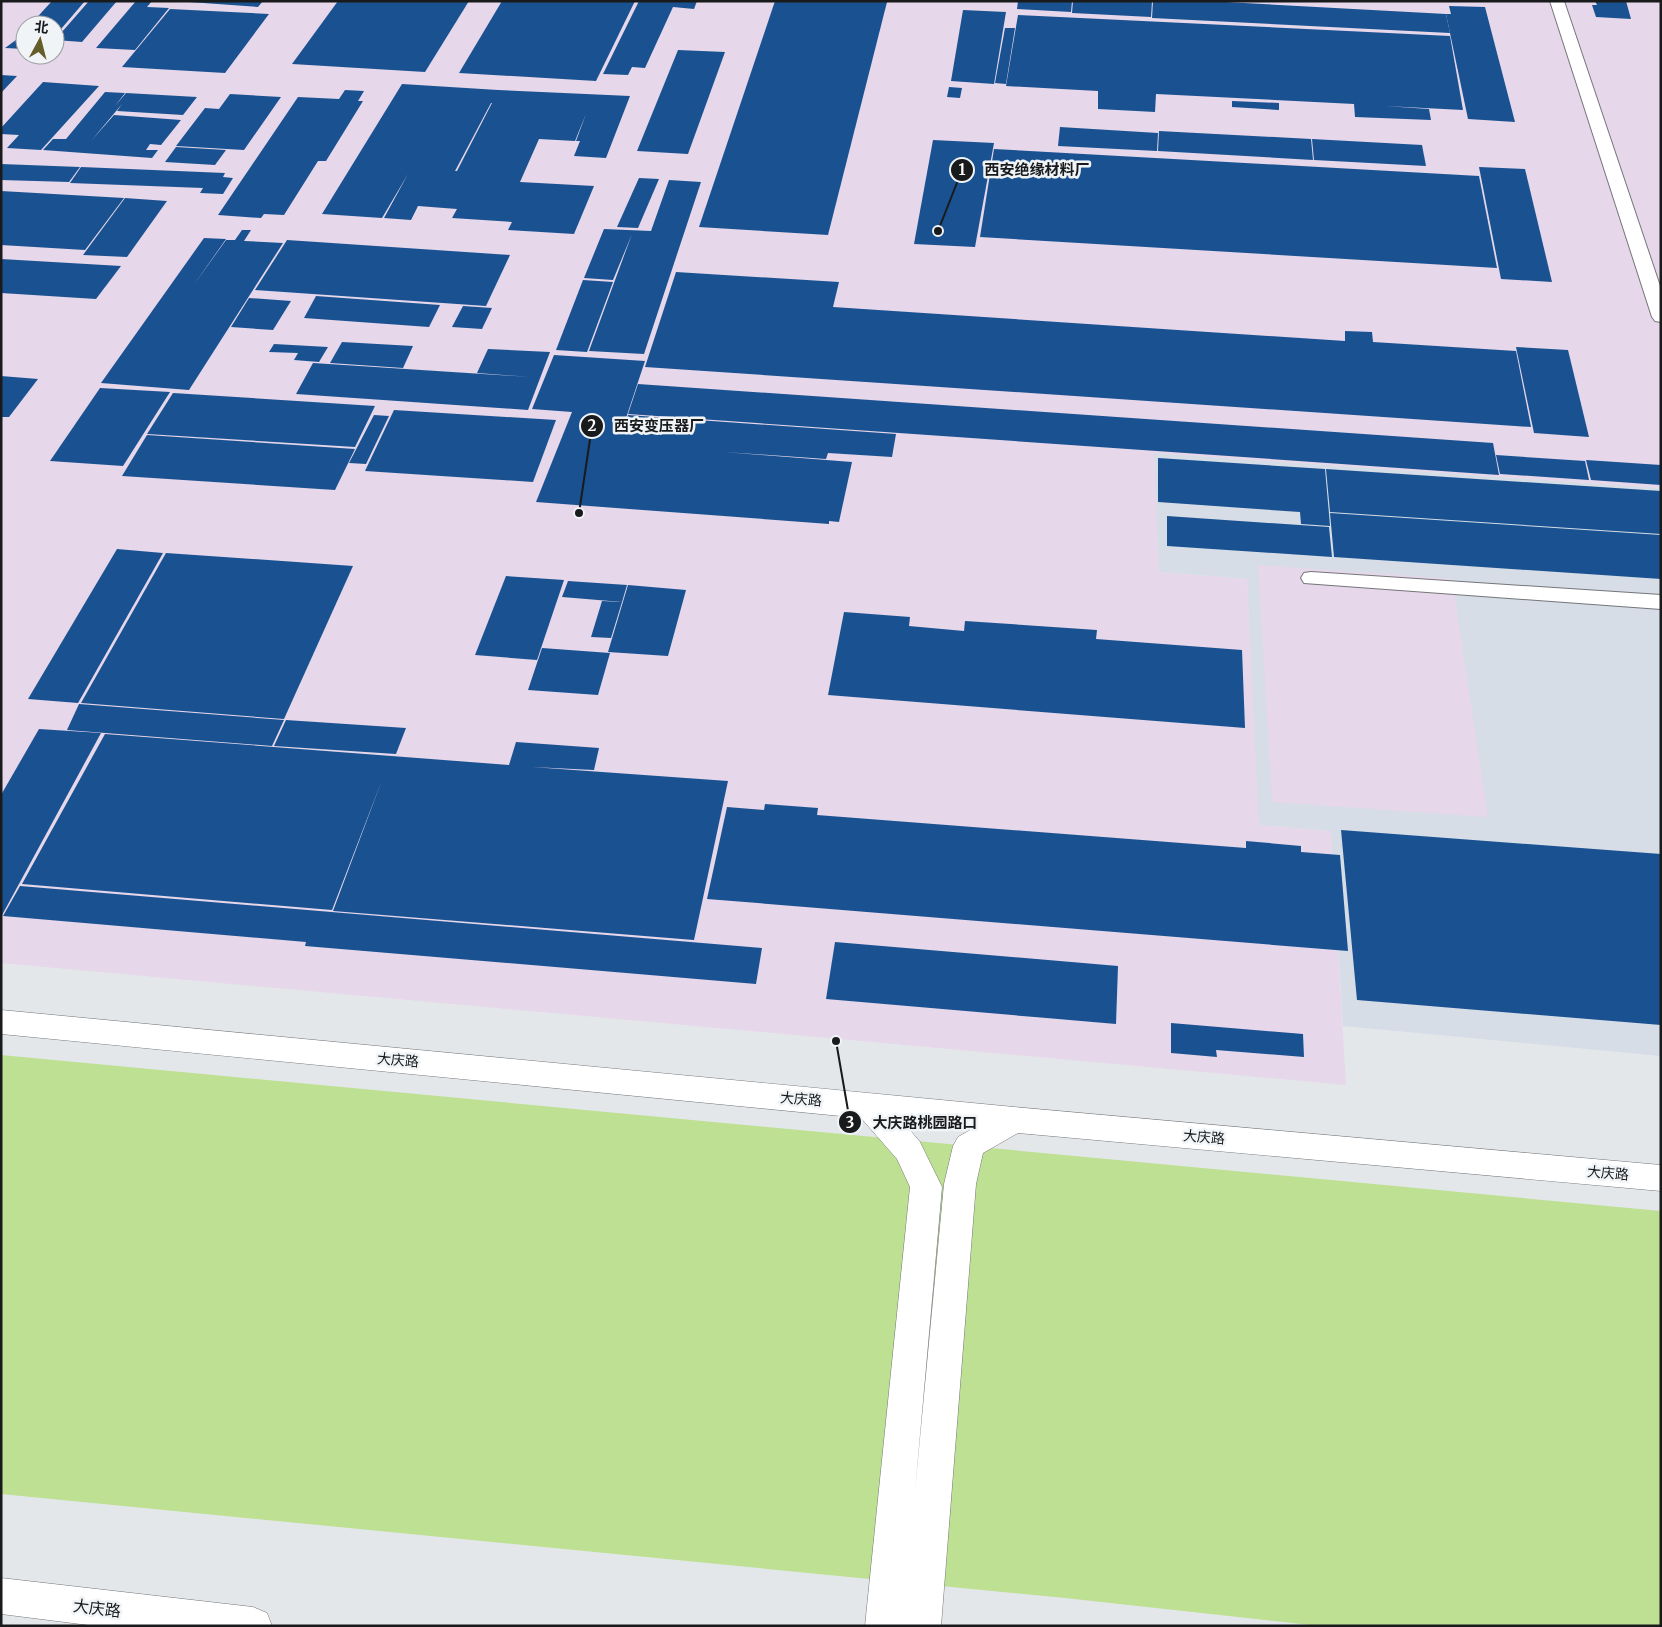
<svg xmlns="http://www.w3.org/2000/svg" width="1662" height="1627" viewBox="0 0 1662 1627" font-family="Merriweather,'Noto Sans SC',serif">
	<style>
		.built { fill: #d6dde7 }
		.industrial { fill: #e6d7ea; fill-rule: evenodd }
		.green { fill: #bde092 }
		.building { fill: #1a5291; fill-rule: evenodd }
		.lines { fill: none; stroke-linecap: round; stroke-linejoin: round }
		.lane-casing { stroke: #747679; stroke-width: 2 }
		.primary-casing { stroke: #747679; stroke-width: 1 }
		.lane { fill: #fff; fill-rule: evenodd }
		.primary { fill: #fff; fill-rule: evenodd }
		.labels { text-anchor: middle; stroke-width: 5; stroke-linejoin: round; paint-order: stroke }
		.street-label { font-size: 14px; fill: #191a1b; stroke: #f1f4f7 }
		.near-street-label { font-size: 16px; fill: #191a1b; stroke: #f1f4f7 }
		.leader { fill: none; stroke: #191a1b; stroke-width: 2 }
		.callout-dot { fill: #191a1b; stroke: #f1f4f7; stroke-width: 2 }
		.mark-label { font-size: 15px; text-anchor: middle; font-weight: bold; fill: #fff }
		.callout-label { font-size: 15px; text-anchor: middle; font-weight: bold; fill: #191a1b; stroke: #f1f4f7; stroke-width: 5; stroke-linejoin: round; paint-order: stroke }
	</style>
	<rect width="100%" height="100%" fill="#e4e7ea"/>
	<path class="built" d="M1154 453 1661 488V1056L1343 1026 1331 831 1258 825 1247 579 1158 572Z"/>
	<g class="industrial">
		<path d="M1 1H1661V488L1154 453 1159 572 1247 579 1259 825 1331 831 1346 1085 1 963ZM25 25H55V55H25Z"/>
		<path d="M1258 565 1452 579 1488 817 1272 802Z"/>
	</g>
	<path class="green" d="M1 1055 1661 1211V1626H1319L1065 1598 1 1494Z"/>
	<g class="building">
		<path d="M52 1H85L55 36V25H30Z"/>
		<path d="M89 1H117L82 42 55 40Z"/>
		<path d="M136 1H152L147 7 169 8 135 50 96 48Z"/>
		<path d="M175 1H263L258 7Z"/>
		<path d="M338 1H469L425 72 292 64Z"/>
		<path d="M502 1H635L596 81 459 73Z"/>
		<path d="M639 1H697L694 9 673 7 645 68 632 67 628 75 603 74Z"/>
		<path d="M775 1 887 2 828 235 699 227Z"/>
		<path d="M1018 1H1072L1071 12 1017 9Z"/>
		<path d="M1073 1H1152L1151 17 1072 13Z"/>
		<path d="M1153 1H1208L1446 14 1450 33 1152 18Z"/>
		<path d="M1595 1H1626L1631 19 1596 17 1592 5H1597Z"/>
		<path d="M1449 6 1485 7 1515 122 1468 119 1446 14H1451Z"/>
		<path d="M170 9 269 14 225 73 122 67Z"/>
		<path d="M963 10 1006 12 994 84 951 81Z"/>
		<path d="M1018 15 1450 36 1463 110 1385 106 1429 109 1431 120 1355 117 1354 104 1156 94 1155 112 1098 109V91L1006 86Z"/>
		<path d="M1005 28H1015L1006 84 995 83Z"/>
		<path d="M25 31V49L5 48 20 37Z"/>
		<path d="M678 50 725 52 688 154 637 151Z"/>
		<path d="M1 75 17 76 1 93Z"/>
		<path d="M43 82 99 86 41 150 7 148 19 135 1 134V128Z"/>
		<path d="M402 84 498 90 630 96 606 158 574 156 580 141H576L586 114 575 141 539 139 520 182 594 186 574 234 508 230 512 222 452 218 457 209 418 206 411 220 384 218 408 174 382 218 322 214ZM492 103 457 171H455L491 103Z"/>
		<path d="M949 87 962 88 960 98 947 97Z"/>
		<path d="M345 90 364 91 358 101H363L326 161H318L284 215 264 214 261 218 218 215 298 97 339 99Z"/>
		<path d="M105 92 125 93 115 106 126 93 197 97 183 115 117 111 122 104 91 141 114 115 181 120 161 145 150 144 146 150H158L152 158 43 150 53 139H66Z"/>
		<path d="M230 94 281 97 244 150 176 146 205 108 219 109Z"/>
		<path d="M1232 101 1279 103V110L1232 107Z"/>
		<path d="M1060 127 1158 133 1157 151 1058 146Z"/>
		<path d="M1159 131 1311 139 1313 160 1158 151Z"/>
		<path d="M1312 139 1422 145 1426 166 1314 160Z"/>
		<path d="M933 140 994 143 975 247 914 244Z"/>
		<path d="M176 147 226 150 215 165 165 162Z"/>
		<path d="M994 149 1479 176 1497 268 980 237Z"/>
		<path d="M1 164 80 167 69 182 1 180Z"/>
		<path d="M81 167 225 173 223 177 233 178 223 194 200 193 203 188 70 183Z"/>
		<path d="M1479 167 1525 169 1552 282 1501 279Z"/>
		<path d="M639 178 659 179 638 228 617 227Z"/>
		<path d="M669 180 701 182 644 354 589 351 632 234 613 280 584 278 604 229 651 231Z"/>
		<path d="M1 191 124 198 85 250 1 245Z"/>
		<path d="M125 198 167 201 127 257 83 255Z"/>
		<path d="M242 230H251L244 241 283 243 189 390 101 383 204 238 226 239 193 286 226 240H235Z"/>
		<path d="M287 240 510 255 486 306 255 290Z"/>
		<path d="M1 259 121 266 96 299 1 293Z"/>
		<path d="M676 272 839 282 833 307 1345 341V331L1372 332 1373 342 1516 351 1531 427 645 367Z"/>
		<path d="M583 280 613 282 587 352 556 350Z"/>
		<path d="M316 296 440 305 429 327 304 318Z"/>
		<path d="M249 298 291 301 273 330 231 327Z"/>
		<path d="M463 306 492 308 482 329 452 327Z"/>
		<path d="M342 342 413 346 403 368 330 363Z"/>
		<path d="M274 344 328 347 319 362 294 360 298 353 269 352Z"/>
		<path d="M1516 347 1568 350 1589 437 1534 433Z"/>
		<path d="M488 349 550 352 528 410 296 394 313 363 530 377 477 373Z"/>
		<path d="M554 355 645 361 621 433 628 415 896 434 892 457 828 453 826 459 724 452 852 462 839 522 829 521V524L536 502 572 412 532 409Z"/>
		<path d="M1 376 38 379 9 417H1Z"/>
		<path d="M638 384 1493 443 1499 475 628 414Z"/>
		<path d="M100 388 170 392 123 466 50 461Z"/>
		<path d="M173 393 375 406 355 447 147 434Z"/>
		<path d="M394 410 556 420 533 482 365 471Z"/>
		<path d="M374 415 389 416 366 464 349 463Z"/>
		<path d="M147 435 355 449 335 490 122 476Z"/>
		<path d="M1496 455 1585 461 1589 480 1500 474Z"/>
		<path d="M1158 458 1325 469 1329 514 1302 513 1329 514 1330 526 1301 524 1300 512 1158 502Z"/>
		<path d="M1586 460 1661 465V485L1591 480Z"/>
		<path d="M1326 469 1661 491V534L1330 512Z"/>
		<path d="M1330 513 1661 535V579L1334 557Z"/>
		<path d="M1167 516 1329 527 1332 557 1167 546Z"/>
		<path d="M117 549 163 553 78 703 28 699Z"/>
		<path d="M166 553 353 566 284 719 81 703Z"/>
		<path d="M506 576 564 580 537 660 475 655Z"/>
		<path d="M568 581 627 585 622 602 562 597Z"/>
		<path d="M628 585 686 590 668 656 608 652Z"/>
		<path d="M602 601 622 602 611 638 591 637Z"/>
		<path d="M844 612 910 617 909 626 964 631 965 621 1097 630 1096 639 1242 650 1245 728 828 695Z"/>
		<path d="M542 648 610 653 598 695 528 690Z"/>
		<path d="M79 704 284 720 272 746 67 730Z"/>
		<path d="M286 720 406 728 396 754 274 746Z"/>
		<path d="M39 729 101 733 1 917V795Z"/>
		<path d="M105 734 509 765 516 742 599 748 594 770 532 767 728 781 694 940 333 911 382 780 332 910 22 884Z"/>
		<path d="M765 804 818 808 817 815 1246 848V841L1301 846V852L1340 855 1348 951 707 899 727 807 764 810Z"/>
		<path d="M1341 830 1661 854V1025L1357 1000Z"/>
		<path d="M20 886 762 948 756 984 305 946 306 942 3 916Z"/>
		<path d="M835 942 1118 966 1116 1024 826 999Z"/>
		<path d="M1171 1023 1303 1034 1304 1057 1216 1050 1217 1057 1171 1053Z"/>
	</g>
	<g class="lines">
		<g class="lane-casing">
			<g id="lane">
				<path d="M1550 1H1564L1661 289V322L1655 321 1652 317Z"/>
				<path d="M1311 572 1661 595V609L1304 583 1301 578 1304 573Z"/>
			</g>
		</g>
		<g class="primary-casing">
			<g id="primary">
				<path d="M1 1010 1014 1107 1661 1165V1191L1018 1133 983 1153 976 1184 941 1626H865L910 1187 897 1159 861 1118 1 1034ZM903 1122 972 1129 958 1137 953 1146 944 1184 915 1491 942 1187 920 1142Z"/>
				<path d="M1 1578 253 1607 267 1613 272 1626H96L1 1614Z"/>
			</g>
		</g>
		<use href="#lane" class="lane"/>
		<use href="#primary" class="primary"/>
	</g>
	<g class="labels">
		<g class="street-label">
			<text transform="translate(398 1060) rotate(5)" y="5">大庆路</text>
			<text transform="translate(801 1099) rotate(5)" y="5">大庆路</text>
			<text transform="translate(1204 1137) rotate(5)" y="5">大庆路</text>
			<text transform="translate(1608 1173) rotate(5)" y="5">大庆路</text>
		</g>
		<g class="near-street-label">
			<text transform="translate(97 1608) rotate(7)" y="6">大庆路</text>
		</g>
	</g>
	<path class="leader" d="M938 231L962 170M579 513L592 426M836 1041L850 1122"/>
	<g class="callout-dot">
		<circle cx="938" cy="231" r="5"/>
		<circle cx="579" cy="513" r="5"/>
		<circle cx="836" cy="1041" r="5"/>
		<circle cx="962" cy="170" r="12"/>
		<circle cx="592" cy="426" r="12"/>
		<circle cx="850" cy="1122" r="12"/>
	</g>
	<g class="mark-label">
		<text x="962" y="175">1</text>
		<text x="592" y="431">2</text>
		<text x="850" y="1128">3</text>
	</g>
	<g class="callout-label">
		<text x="1037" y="175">西安绝缘材料厂</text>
		<text x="659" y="431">西安变压器厂</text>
		<text x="925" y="1128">大庆路桃园路口</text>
	</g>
	<rect width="1662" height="1627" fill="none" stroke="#191a1b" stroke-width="5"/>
	<g transform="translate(40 40) rotate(7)"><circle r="24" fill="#f1f4f7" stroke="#9b9d9f"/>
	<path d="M0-4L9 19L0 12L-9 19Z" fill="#655d29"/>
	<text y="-8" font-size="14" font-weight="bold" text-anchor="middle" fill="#191a1b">北</text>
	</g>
</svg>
